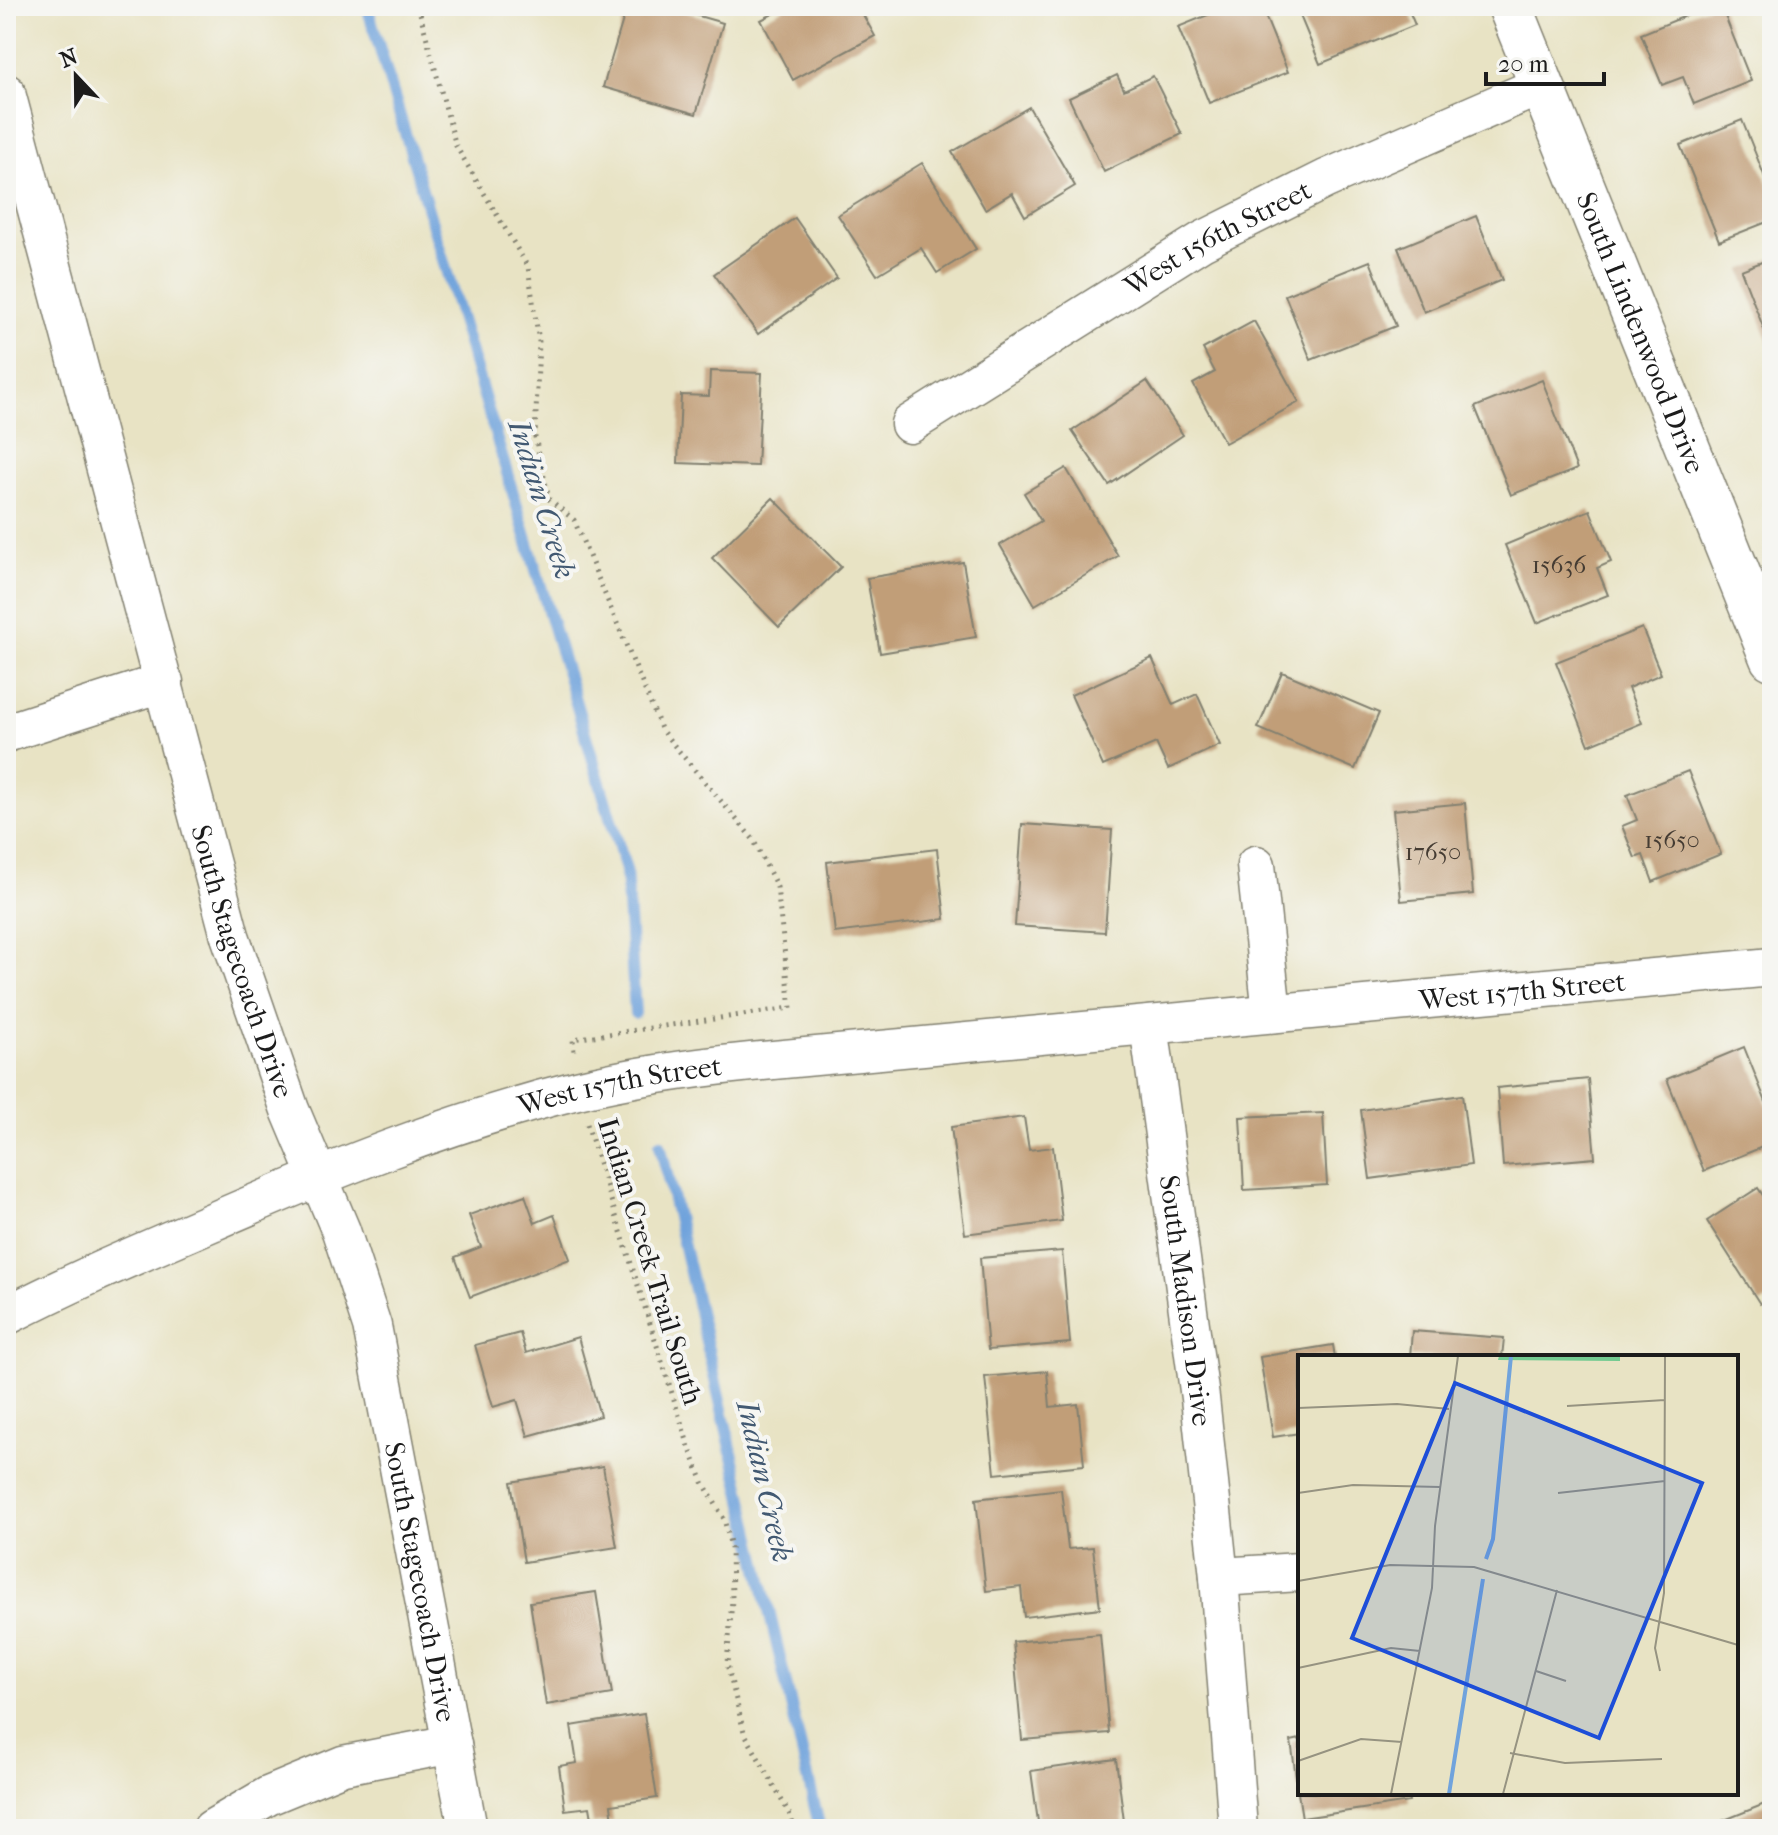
<svg xmlns="http://www.w3.org/2000/svg" width="1778" height="1835" viewBox="0 0 1778 1835" font-family="'IM FELL French Canon',serif">
	<style>
		.lines { fill: none; stroke-linecap: round; stroke-linejoin: round }
		.stream { stroke: #70a3dc; stroke-width: 12 }
		.building { fill: #c19e78 }
		.street-casing { stroke: #828070; stroke-width: 41 }
		.secondary-casing { stroke: #828070; stroke-width: 47 }
		.path { stroke: #828070; stroke-width: 5; stroke-dasharray: 2 6; stroke-linecap: butt }
		.street { stroke: #fff; stroke-width: 38 }
		.secondary { stroke: #fff; stroke-width: 44 }
		.labels { text-anchor: middle; stroke-width: 8; stroke-linejoin: round; paint-order: stroke }
		.number-label { font-size: 24px; fill: #453c33 }
		.street-label { font-size: 28px; fill: #1c1c1c; stroke: #f6f6f2 }
		.water-label { font-size: 30px; font-style: italic; fill: #425972; stroke: #f6f6f2 }
		.inset-river { fill: none; stroke: #70a3dc; stroke-width: 4 }
		.inset-road { fill: none; stroke: #969381; stroke-width: 2 }
		.view { fill: #1d4ed8; fill-opacity: 0.15; stroke: #1d4ed8; stroke-width: 4 }
		.inset-edge { fill: none; stroke: #1c1c1c; stroke-width: 4 }
	</style>
	<rect width="100%" height="100%" fill="#f6f6f2"/>
	<filter id="ink" filterUnits="userSpaceOnUse"><feTurbulence type="fractalNoise" baseFrequency=".0125" numOctaves="2"/><feDisplacementMap in="SourceGraphic" scale="16" xChannelSelector="R" yChannelSelector="G"/><feConvolveMatrix kernelMatrix="1 2 1 2 8 2 1 2 1" color-interpolation-filters="sRGB"/></filter>
	<filter id="wash" filterUnits="userSpaceOnUse"><feTurbulence type="fractalNoise" baseFrequency=".006" numOctaves="4" result="noise"/><feDisplacementMap in="SourceGraphic" scale="32" xChannelSelector="R" yChannelSelector="G"/><feGaussianBlur stdDeviation="1.8" result="paint"/><feColorMatrix in="noise" values="0 0 0 0 0 0 0 0 0 0 0 0 0 0 0 0 0 1.4 0 .05"/><feComposite in="paint" operator="in"/></filter>
	<g filter="url(#wash)">
		<rect width="100%" height="100%" fill="#e8e3c4"/>
		<g class="lines">
			<g class="stream">
				<path d="M367 6 626 870 635 1013"/>
				<path d="M660 1144 820 1829"/>
			</g>
		</g>
		<g id="blocks">
			<g class="building">
				<path d="M627 6H664L723 23 696 114 603 87Z"/>
				<path d="M788 6H858L875 36 793 80 761 20Z"/>
				<path d="M1230 6H1261L1288 72 1209 103 1178 27Z"/>
				<path d="M1296 6H1407L1415 25 1320 64Z"/>
				<path d="M1710 6H1721L1751 81 1694 104 1683 77 1662 85 1641 34Z"/>
				<path d="M1117 75 1124 90 1153 76 1182 134 1104 172 1069 98Z"/>
				<path d="M1029 107 1075 186 1025 216 1012 193 985 209 952 152Z"/>
				<path d="M1742 120 1772 195V220L1719 241 1680 145Z"/>
				<path d="M922 163 976 249 937 273 921 248 877 275 838 215Z"/>
				<path d="M1476 216 1502 280 1424 312 1398 248Z"/>
				<path d="M795 218 837 278 758 334 714 274Z"/>
				<path d="M1772 258V350L1741 270Z"/>
				<path d="M1370 261 1396 326 1311 360 1285 295Z"/>
				<path d="M1254 321 1299 402 1225 443 1193 384 1215 372 1203 349Z"/>
				<path d="M710 371 762 373 757 466 678 463 681 395 709 396Z"/>
				<path d="M1542 380 1577 469 1511 495 1475 407Z"/>
				<path d="M1147 381 1183 435 1109 485 1072 431Z"/>
				<path d="M1066 468 1118 556 1035 605 1000 545 1041 521 1024 493Z"/>
				<path d="M773 498 841 567 779 627 712 558Z"/>
				<path d="M1590 510 1611 562 1597 568 1608 595 1537 623 1505 545Z"/>
				<path d="M963 562 976 637 880 653 867 578Z"/>
				<path d="M1642 628 1661 674 1628 688 1642 723 1589 745 1556 662Z"/>
				<path d="M1152 658 1173 705 1197 694 1220 745 1168 769 1156 743 1103 766 1071 695Z"/>
				<path d="M1282 672 1379 713 1355 769 1258 728Z"/>
				<path d="M1688 771 1721 854 1653 882 1643 855 1635 858 1622 826 1637 820 1627 795Z"/>
				<path d="M1465 803 1473 894 1401 901 1393 810Z"/>
				<path d="M1022 824 1112 830 1105 932 1015 926Z"/>
				<path d="M937 849 945 919 835 933 827 862Z"/>
				<path d="M1744 1047 1772 1117V1143L1704 1171 1667 1079Z"/>
				<path d="M1588 1079 1595 1158 1503 1166 1497 1088Z"/>
				<path d="M1462 1095 1471 1165 1370 1179 1361 1110Z"/>
				<path d="M1323 1113 1327 1185 1244 1190 1240 1117Z"/>
				<path d="M1024 1117 1029 1150 1053 1147 1062 1221 965 1234 951 1127Z"/>
				<path d="M1758 1188 1772 1209V1297L1760 1304 1707 1221Z"/>
				<path d="M525 1195 535 1223 554 1215 570 1259 470 1297 455 1257 481 1247 469 1215Z"/>
				<path d="M1062 1251 1070 1343 988 1350 980 1258Z"/>
				<path d="M1412 1331 1504 1338 1502 1357H1410Z"/>
				<path d="M520 1333 526 1353 578 1337 600 1416 528 1436 517 1400 493 1407 475 1345Z"/>
				<path d="M1333 1345 1335 1357H1300V1433L1273 1437 1260 1357Z"/>
				<path d="M1047 1371 1050 1407 1078 1404 1084 1465 995 1474 985 1377Z"/>
				<path d="M603 1466 617 1547 524 1562 511 1482Z"/>
				<path d="M1061 1489 1068 1549 1093 1547 1100 1608 1024 1617 1021 1587 986 1591 976 1499Z"/>
				<path d="M596 1592 612 1694 546 1705 530 1602Z"/>
				<path d="M1100 1634 1109 1733 1022 1740 1013 1642Z"/>
				<path d="M644 1714 657 1798 611 1805 613 1821 593 1824 590 1807 565 1810 559 1766 577 1763 571 1726Z"/>
				<path d="M1300 1739V1791H1298L1291 1741Z"/>
				<path d="M1116 1759 1125 1829H1039L1031 1771Z"/>
				<path d="M1298 1793H1408L1409 1802 1302 1818Z"/>
				<path d="M1772 1801V1829H1702Z"/>
				<path d="M1648 1820 1652 1829H1628Z"/>
			</g>
		</g>
	</g>
	<g filter="url(#ink)">
		<use href="#blocks" fill-opacity="0" stroke="#828070" stroke-width="2"/>
		<g class="lines">
			<g class="street-casing">
				<g id="street">
					<path id="s1" d="M6 93 230 936 290 1110 341 1231 372 1326 468 1829"/>
					<path id="s2" d="M910 424 1202 241 1326 179 1542 85"/>
					<path d="M6 733 164 682"/>
					<path d="M1256 865 1272 1013"/>
					<path id="s3" d="M1149 1025 1200 1398 1219 1577 1238 1829"/>
					<path id="s4" d="M6 1316C71 1282 138 1254 205 1225 326 1172 449 1122 577 1090 634 1076 692 1068 751 1062L1772 967"/>
					<path d="M1219 1577 1300 1572"/>
					<path d="M212 1829 268 1796 343 1765 452 1744"/>
				</g>
			</g>
			<g class="secondary-casing">
				<g id="secondary">
					<path id="s5" d="M1510 6 1772 658"/>
				</g>
			</g>
			<g class="path">
				<path d="M418 6 456 146 528 267 539 342 535 437 549 499 574 520 662 731 753 839 777 887 791 1008 573 1039 574 1052"/>
				<path d="M587 1124 689 1447 703 1482 724 1519 731 1547 732 1600 727 1664 744 1732 791 1817 794 1829"/>
			</g>
			<use href="#street" class="street"/>
			<use href="#secondary" class="secondary"/>
		</g>
	</g>
	<g class="labels">
		<g class="number-label">
			<text x="1559" y="573">15636</text>
			<text x="1672" y="848">15650</text>
			<text x="1433" y="860">17650</text>
		</g>
		<g class="street-label">
			<text dy="10" stroke="none"><textPath href="#s2" startOffset="360">West 156th Street</textPath></text>
			<text dy="10" stroke="none"><textPath href="#s5" startOffset="352">South Lindenwood Drive</textPath></text>
			<text dy="10" stroke="none"><textPath href="#s1" startOffset="900">South Stagecoach Drive</textPath></text>
			<text dy="10" stroke="none"><textPath href="#s4" startOffset="1566">West 157th Street</textPath></text>
			<text dy="10" stroke="none"><textPath href="#s4" startOffset="658">West 157th Street</textPath></text>
			<text transform="translate(651 1261) rotate(73)" y="10">Indian Creek Trail South</text>
			<text dy="10" stroke="none"><textPath href="#s3" startOffset="278">South Madison Drive</textPath></text>
			<text dy="10" stroke="none"><textPath href="#s1" startOffset="1548">South Stagecoach Drive</textPath></text>
		</g>
		<g class="water-label">
			<text transform="translate(542 499) rotate(73)" y="10">Indian Creek</text>
			<text transform="translate(765 1481) rotate(77)" y="10">Indian Creek</text>
		</g>
	</g>
	<g transform="translate(1298 1355)">
		<rect width="440" height="440" fill="#e8e3c4"/>
		<path d="M201 1H322V6L200 5Z" fill="#73cb91"/>
		<path class="inset-river" d="M188 204 195 184 213 1M151 439 185 224"/>
		<path class="inset-road" d="M269 51 367 45M0 53 99 49 151 54M0 138 55 130 142 132M260 138 367 126M0 226 92 210 176 212 440 290M0 313 93 293 122 296M238 316 268 326M362 316 357 293 366 238 367 1M212 398 267 408 364 404M0 406 63 384 104 387M93 439 134 233 137 171 160 1M205 439 259 235"/>
		<path class="view" d="M157 28 404 128 301 383 54 283Z"/>
		<rect width="440" height="440" class="inset-edge"/>
	</g>
	<rect width="1778" height="1835" fill="none" stroke="#f6f6f2" stroke-width="32"/>
	<g transform="translate(76 76) rotate(338)" stroke="#f6f6f2" stroke-width="6" paint-order="stroke">
	<path d="M0-6L14 30L0 20L-14 30Z" fill="#1c1c1c"/>
	<text y="-12" font-size="22" font-weight="bold" text-anchor="middle" fill="#1c1c1c">N</text>
	</g>
	<path d="M1486 72v12h118v-12" fill="none" stroke="#1c1c1c" stroke-width="4"/>
	<text x="1498" y="72" font-size="24" fill="#1c1c1c" stroke="#f6f6f2" stroke-width="6" paint-order="stroke">20 m</text>
</svg>
